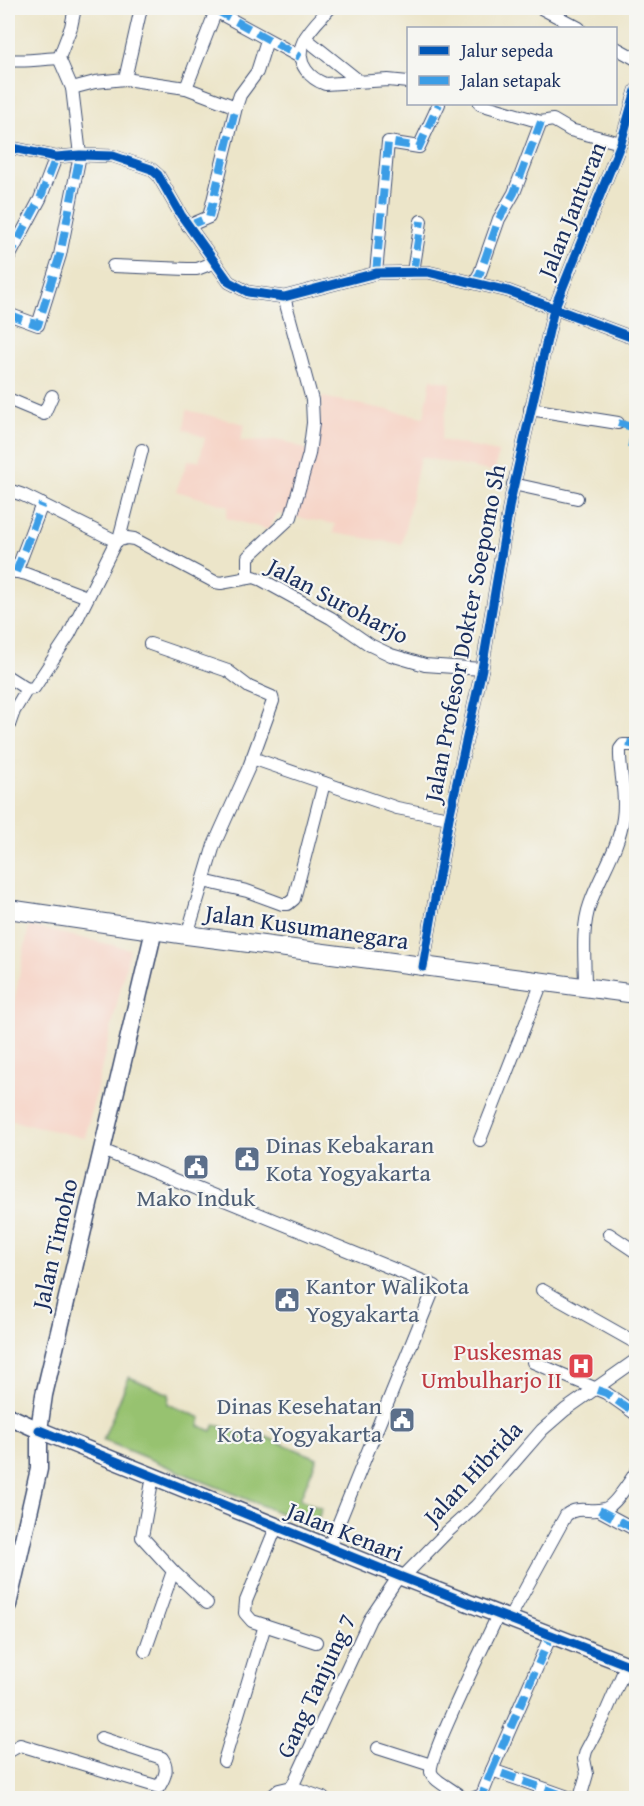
<svg xmlns="http://www.w3.org/2000/svg" width="644" height="1806" viewBox="0 0 644 1806" font-family="'Gentium Book Plus',serif">
	<style>
		.built { fill: #f6d2c4 }
		.green { fill: #97c26f; stroke: #597866; stroke-width: 1.5 }
		.lines { fill: none; stroke-linecap: round; stroke-linejoin: round }
		.minor-casing { stroke: #3a4a6e; stroke-width: 14 }
		.secondary-casing { stroke: #3a4a6e; stroke-width: 19 }
		.primary-casing { stroke: #3a4a6e; stroke-width: 20 }
		.minor { stroke: #fff; stroke-width: 12 }
		.secondary { stroke: #fff; stroke-width: 16 }
		.primary { stroke: #fff; stroke-width: 18 }
		.quiet { stroke: #3b9de6; stroke-width: 8; stroke-dasharray: 15 8; stroke-linecap: butt }
		.cycleway-casing { stroke: #f6f6f2; stroke-width: 13 }
		.cycleway { stroke: #0057b8; stroke-width: 9 }
		.labels { text-anchor: middle; stroke-width: 4.5; stroke-linejoin: round; paint-order: stroke }
		.street-label { font-size: 24px; fill: #1b2f5e; stroke: #f6f6f2 }
		.service-label { font-size: 24px; fill: #4e5e75; stroke: #f6f6f2; text-anchor: start }
		.health-label { font-size: 24px; fill: #be3a42; stroke: #f6f6f2; text-anchor: end }
	</style>
	<rect width="100%" height="100%" fill="#f6f6f2"/>
	<filter id="ink" filterUnits="userSpaceOnUse"><feTurbulence type="fractalNoise" baseFrequency=".0167" numOctaves="2"/><feDisplacementMap in="SourceGraphic" scale="12" xChannelSelector="R" yChannelSelector="G"/><feConvolveMatrix kernelMatrix="1 2 1 2 8 2 1 2 1" color-interpolation-filters="sRGB"/></filter>
	<filter id="wash" filterUnits="userSpaceOnUse"><feTurbulence type="fractalNoise" baseFrequency=".008" numOctaves="4" result="noise"/><feDisplacementMap in="SourceGraphic" scale="24" xChannelSelector="R" yChannelSelector="G"/><feGaussianBlur stdDeviation="1.35" result="paint"/><feColorMatrix in="noise" values="0 0 0 0 0 0 0 0 0 0 0 0 0 0 0 0 0 1.4 0 .05"/><feComposite in="paint" operator="in"/></filter>
	<g filter="url(#wash)">
		<rect width="100%" height="100%" fill="#ece5c9"/>
		<g class="built">
			<path d="M431 379 451 383 441 440 498 452 495 472 420 457 402 544 333 533 335 524 277 514 269 530 226 518 228 506 176 491 188 460 199 461 205 438 184 429 187 410 245 424 240 441 282 440 315 453 318 443 322 397 424 417Z"/>
			<path d="M29 926 130 949 85 1138 8 1120V1032Z"/>
		</g>
		<path class="green" d="M129 1377 169 1394 168 1404 201 1418 199 1426 212 1431 215 1424 249 1438 254 1432 317 1458 300 1499 322 1509 314 1527 103 1440Z"/>
	</g>
	<g filter="url(#ink)">
		<g class="lines">
			<g class="minor-casing">
				<g id="minor">
					<path d="M210 8 300 57"/>
					<path d="M330 8C315 25 289 46 306 70 311 77 317 81 325 84L388 80 408 82"/>
					<path d="M541 8 579 28"/>
					<path d="M305 38 359 81"/>
					<path d="M616 48 636 59"/>
					<path d="M8 60C25 62 41 59 59 58"/>
					<path d="M125 79 186 88 236 107"/>
					<path d="M72 88 59 58 71 27 75 8"/>
					<path d="M186 88 217 8"/>
					<path d="M480 104 541 122 553 120 570 130 621 143"/>
					<path d="M8 147 56 157 80 155 113 156 151 169 158 175 181 215 229 282 248 292 284 297 376 273 428 272 508 291 636 339"/>
					<path d="M188 226 209 217 236 107 240 95 257 72 267 40"/>
					<path d="M8 259 40 199 56 157"/>
					<path d="M113 266 187 269H197L213 263"/>
					<path d="M413 272 421 221"/>
					<path d="M376 273 388 142 419 147 439 104"/>
					<path d="M474 283 480 273 499 219 514 193 541 122"/>
					<path d="M8 314 38 325 60 255 80 155 72 88 95 82 125 79 141 8"/>
					<path d="M8 399 44 414 52 396"/>
					<path d="M530 409 618 423"/>
					<path d="M513 484 577 498"/>
					<path d="M8 490 23 495 116 541"/>
					<path d="M119 539 142 450"/>
					<path d="M8 570 26 574 87 597"/>
					<path d="M16 572 42 504"/>
					<path d="M248 578V557L291 517 309 454 313 423 312 400 284 297"/>
					<path d="M150 644 228 671 249 687 272 697 273 701 249 767 214 845 187 935"/>
					<path d="M8 677 27 689"/>
					<path d="M8 728 14 711 27 689 34 688 69 635 116 541 127 538 134 539 215 582 221 583 254 577 262 580 331 618 370 645 391 655 425 665 482 669"/>
					<path d="M252 758 397 808 449 818"/>
					<path d="M203 881 247 891 282 904H288L294 899 324 783"/>
					<path d="M423 967 449 818 482 669 510 502 554 309 621 143 636 90"/>
					<path d="M585 987C585 960 581 929 590 904 600 875 619 848 623 818 627 794 619 772 620 749L623 745H636"/>
					<path d="M480 1140 542 982"/>
					<path d="M102 1150 435 1286 329 1547"/>
					<path d="M609 1234 636 1252"/>
					<path d="M542 1290 636 1343"/>
					<path d="M533 1362 606 1393 636 1414"/>
					<path d="M599 1510 636 1530"/>
					<path d="M277 1525 246 1601 245 1613 252 1621 316 1642"/>
					<path d="M173 1571 207 1603"/>
					<path d="M403 1577 446 1533 476 1506 542 1430 565 1410 636 1360"/>
					<path d="M509 1619 566 1515C578 1505 590 1513 604 1509 614 1507 630 1481 636 1472"/>
					<path d="M145 1651 173 1571 142 1537 153 1476"/>
					<path d="M378 1748 431 1765"/>
					<path d="M8 1752 20 1745 159 1787C165 1777 169 1768 162 1758L101 1738"/>
					<path d="M224 1761 265 1625"/>
					<path d="M492 1770 551 1635"/>
					<path d="M270 1798 279 1790 292 1787"/>
					<path d="M323 1798 292 1787 370 1619 399 1576"/>
					<path d="M462 1798C455 1790 433 1781 431 1772 428 1757 488 1637 498 1615"/>
					<path d="M474 1798 482 1795 492 1770 571 1798"/>
					<path d="M580 1798 587 1774 584 1759 586 1751 603 1719 627 1664"/>
				</g>
			</g>
			<g class="secondary-casing">
				<g id="secondary">
					<path d="M8 1416 39 1430 399 1576 636 1668"/>
					<path d="M8 1605 39 1469V1430L44 1395 154 930"/>
				</g>
			</g>
			<g class="primary-casing">
				<path id="primary" d="M8 909 187 935 636 994"/>
			</g>
			<use href="#minor" class="minor"/>
			<use href="#secondary" class="secondary"/>
			<use href="#primary" class="primary"/>
			<g class="quiet">
				<path d="M216 10 300 57"/>
				<path d="M188 226 209 217 236 107"/>
				<path d="M8 259 40 199 56 157"/>
				<path d="M413 272 421 221"/>
				<path d="M376 273 388 142 419 147 439 104"/>
				<path d="M474 283 480 273 499 219 514 193 541 122"/>
				<path d="M8 314 38 325 60 255 80 155"/>
				<path d="M618 423 635 428 631 449 636 454"/>
				<path d="M16 572 42 504"/>
				<path d="M627 743 636 745"/>
				<path d="M597 1390 606 1393 636 1414"/>
				<path d="M599 1510 636 1530"/>
				<path d="M492 1770 551 1635"/>
				<path d="M474 1798 482 1795 492 1770 571 1798"/>
			</g>
			<g class="cycleway-casing">
				<g id="cycleway">
					<path d="M8 147 56 157 80 155 113 156 151 169 158 175 181 215 229 282 248 292 284 297 376 273 428 272 508 291 636 339"/>
					<path d="M423 967 449 818 482 669 510 502 554 309 621 143 636 90"/>
					<path d="M39 1430 399 1576 636 1668"/>
				</g>
			</g>
			<use href="#cycleway" class="cycleway"/>
		</g>
	</g>
	<defs>
		<g id="civic-square" transform="scale(1.35)"><rect x="-9" y="-9" width="18" height="18" rx="4" fill="#5c6f8a" stroke="#f6f6f2"/><path d="M-.6-6.5H3V-4.5H.6V-3L4-1V1h2V6H-6V1h2V-1L-.6-3ZM-1.2 2.5V6h2.4V2.5Z" fill="#fff"/></g>
		<g id="hospital-square" transform="scale(1.35)"><rect x="-9" y="-9" width="18" height="18" rx="4" fill="#e0444e" stroke="#f6f6f2"/><path d="M-5-5h3v3.5h4V-5h3V5h-3V1.5h-4V5h-3Z" fill="#fff"/></g>
	</defs>
	<g fill-rule="evenodd">
		<use href="#civic-square" x="247" y="1159"/>
		<use href="#civic-square" x="196" y="1167"/>
		<use href="#civic-square" x="287" y="1300"/>
		<use href="#hospital-square" x="581" y="1366"/>
		<use href="#civic-square" x="402" y="1420"/>
	</g>
	<g class="labels">
		<g class="street-label">
			<text transform="translate(572 210) rotate(-68)" y="8">Jalan Janturan</text>
			<text transform="translate(338 601) rotate(28)" y="8">Jalan Suroharjo</text>
			<text transform="translate(465 633) rotate(-79)" y="8">Jalan Profesor Dokter Soepomo Sh</text>
			<text transform="translate(307 927) rotate(8)" y="8">Jalan Kusumanegara</text>
			<text transform="translate(55 1244) rotate(-77)" y="8">Jalan Timoho</text>
			<text transform="translate(473 1473) rotate(-47)" y="8">Jalan Hibrida</text>
			<text transform="translate(345 1532) rotate(22)" y="8">Jalan Kenari</text>
			<text transform="translate(316 1686) rotate(-65)" y="8">Gang Tanjung 7</text>
		</g>
		<g class="service-label">
			<text x="266" y="1153">Dinas Kebakaran<tspan x="266" dy="28">Kota Yogyakarta</tspan></text>
			<text x="196" y="1206" text-anchor="middle">Mako Induk</text>
			<text x="306" y="1294">Kantor Walikota<tspan x="306" dy="28">Yogyakarta</tspan></text>
			<text x="382" y="1414" text-anchor="end">Dinas Kesehatan<tspan x="382" dy="28">Kota Yogyakarta</tspan></text>
		</g>
		<g class="health-label">
			<text x="562" y="1360">Puskesmas<tspan x="562" dy="28">Umbulharjo II</tspan></text>
		</g>
	</g>
	<rect width="644" height="1806" fill="none" stroke="#f6f6f2" stroke-width="30"/>
	<rect x="407" y="27" width="210" height="78" fill="#f6f6f2" stroke="#9ea6b7" stroke-width="1.5"/>
	<rect x="419" y="46" width="30" height="9" fill="#0057b8" stroke="#9ea6b7" stroke-width="1.5"/>
	<text x="461" y="57" font-size="18" fill="#1b2f5e">Jalur sepeda</text>
	<rect x="419" y="76" width="30" height="9" fill="#3b9de6" stroke="#9ea6b7" stroke-width="1.5"/>
	<text x="461" y="87" font-size="18" fill="#1b2f5e">Jalan setapak</text>
</svg>
